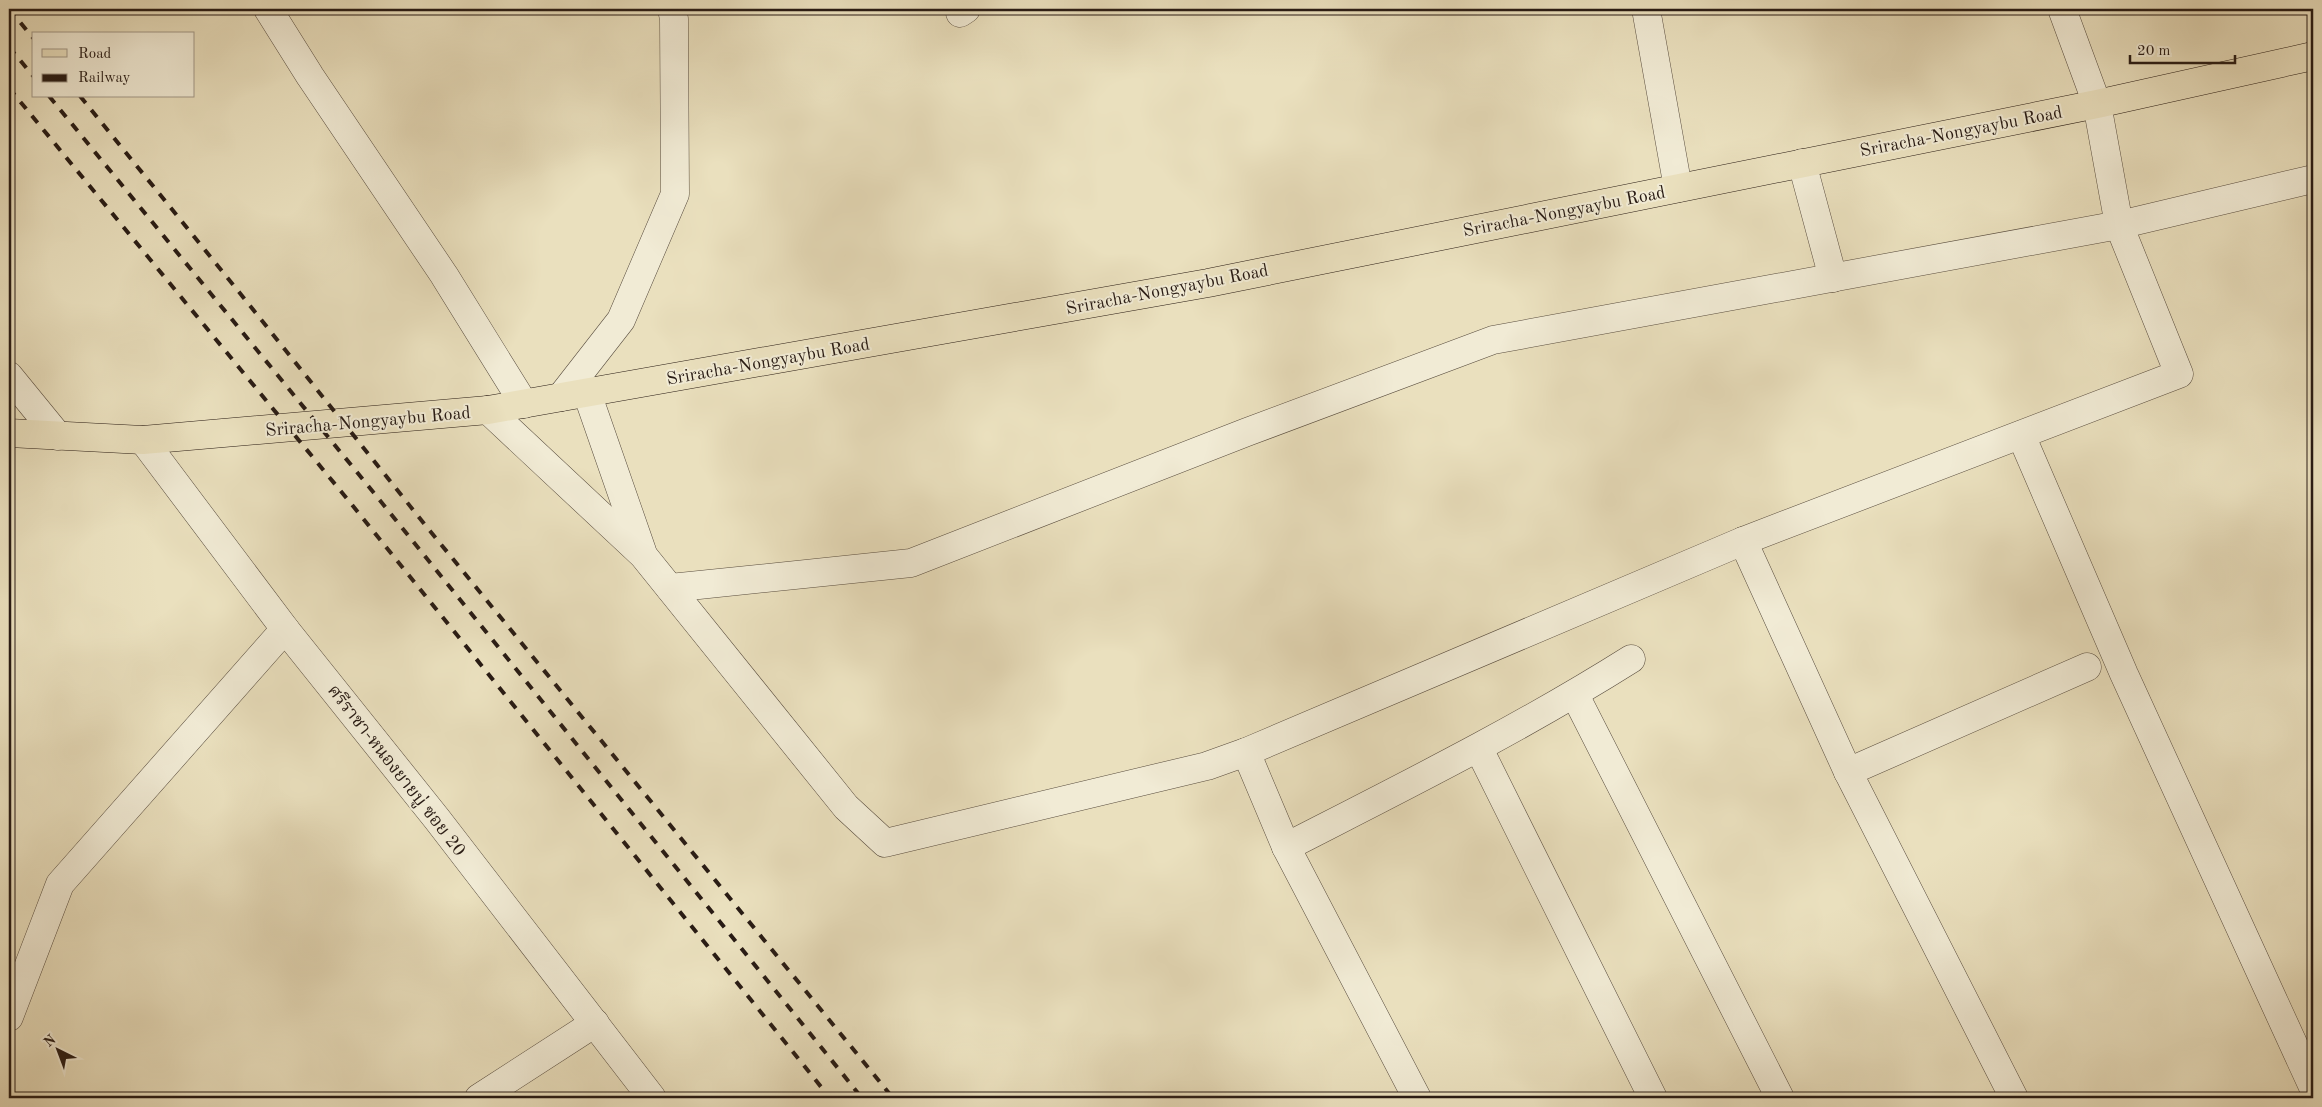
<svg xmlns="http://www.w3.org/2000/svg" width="2322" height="1107" viewBox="0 0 2322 1107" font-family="'Old Standard TT','Noto Serif Thai',serif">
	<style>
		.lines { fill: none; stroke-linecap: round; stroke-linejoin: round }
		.minor-casing { stroke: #584c3e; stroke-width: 29 }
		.major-casing { stroke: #281b14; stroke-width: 29 }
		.minor { stroke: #f1ebd5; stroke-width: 28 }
		.major { stroke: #eae0be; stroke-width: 28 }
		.rail { stroke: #281b14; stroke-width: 4; stroke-dasharray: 9 9; stroke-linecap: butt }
		.labels { text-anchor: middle; stroke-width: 4; stroke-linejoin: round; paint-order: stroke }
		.street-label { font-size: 18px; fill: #281b14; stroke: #f1ebd5 }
	</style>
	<rect width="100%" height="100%" fill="#eae0be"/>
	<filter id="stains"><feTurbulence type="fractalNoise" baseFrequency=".004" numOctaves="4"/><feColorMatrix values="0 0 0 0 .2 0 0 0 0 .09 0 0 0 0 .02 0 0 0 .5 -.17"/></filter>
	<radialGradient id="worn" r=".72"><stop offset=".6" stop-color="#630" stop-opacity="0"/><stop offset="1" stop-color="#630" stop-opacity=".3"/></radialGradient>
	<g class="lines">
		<g class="minor-casing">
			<g id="minor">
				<path d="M268 9 310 76 444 275 524 404"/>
				<path d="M1646 9 1678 188"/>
				<path d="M960 13 966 9"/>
				<path d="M1802 163 1833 278"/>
				<path d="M9 376 58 436"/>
				<path d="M587 393 642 551"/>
				<path d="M561 397 621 320 675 194 674 19 672 9"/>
				<path d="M488 410 643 555 846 807 885 843 1207 766 1246 752 1743 541 2179 374 2119 225 2097 104 2062 9"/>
				<path d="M2021 435 2124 674 2313 1087"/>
				<path d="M143 440 285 629 437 819 652 1098"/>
				<path d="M1743 541 1848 772 2014 1098"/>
				<path d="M670 588 911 563 1247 432 1493 340 2119 225 2313 179"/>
				<path d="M1575 695 1780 1098"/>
				<path d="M1479 749 1653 1098"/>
				<path d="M1246 752 1286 847 1417 1098"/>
				<path d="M1848 772 2087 667"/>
				<path d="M1286 847C1403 787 1520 729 1631 659"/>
				<path d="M9 1017 60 884 285 629"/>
				<path d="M479 1098 595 1023"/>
			</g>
		</g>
		<g class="major-casing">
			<path id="major" d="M9 433 143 440 488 410 1208 283 2097 104 2313 56"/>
		</g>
		<use href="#minor" class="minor"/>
		<use href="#major" class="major"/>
		<g class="rail">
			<path d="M9 9 34 39"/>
			<path d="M9 47 34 77"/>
			<path d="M9 88 353 506 830 1098"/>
			<path d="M49 96 374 493 862 1098"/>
			<path d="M80 96 239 292 426 526 893 1098"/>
		</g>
	</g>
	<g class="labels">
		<g class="street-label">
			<text transform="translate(1961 131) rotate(-11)" y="6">Sriracha-Nongyaybu Road</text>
			<text transform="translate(1564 211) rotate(-11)" y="6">Sriracha-Nongyaybu Road</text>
			<text transform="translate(1167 289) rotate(-11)" y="6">Sriracha-Nongyaybu Road</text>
			<text transform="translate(768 361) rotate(-10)" y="6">Sriracha-Nongyaybu Road</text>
			<text transform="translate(368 421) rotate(-5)" y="6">Sriracha-Nongyaybu Road</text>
			<text transform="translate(397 770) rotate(52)" y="6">ศรีราชา-หนองยายบู่ ซอย 20</text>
		</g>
	</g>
	<rect width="2322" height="1107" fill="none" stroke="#eae0be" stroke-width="30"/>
	<rect x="10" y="10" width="2302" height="1087" fill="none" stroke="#281b14" stroke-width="2.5"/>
	<rect x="15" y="15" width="2292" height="1077" fill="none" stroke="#281b14"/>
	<rect x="32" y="32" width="162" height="65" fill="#f1ebd5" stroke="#a19888"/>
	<rect x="42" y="49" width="25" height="8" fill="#eae0be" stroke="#a19888"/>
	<text x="78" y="58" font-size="15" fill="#281b14">Road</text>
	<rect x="42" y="74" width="25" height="8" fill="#281b14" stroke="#a19888"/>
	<text x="78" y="82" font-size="15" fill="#281b14">Railway</text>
	<g transform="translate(58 1050) rotate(318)" stroke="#f1ebd5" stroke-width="4" paint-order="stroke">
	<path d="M0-4L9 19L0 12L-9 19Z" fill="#281b14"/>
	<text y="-8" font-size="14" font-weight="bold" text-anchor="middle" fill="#281b14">N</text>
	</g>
	<path d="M2130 55v8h105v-8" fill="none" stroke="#281b14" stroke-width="2.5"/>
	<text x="2137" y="55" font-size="15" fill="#281b14" stroke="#f1ebd5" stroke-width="4" paint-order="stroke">20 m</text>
	<rect width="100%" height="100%" filter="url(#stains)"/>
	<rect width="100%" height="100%" fill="url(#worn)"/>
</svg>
